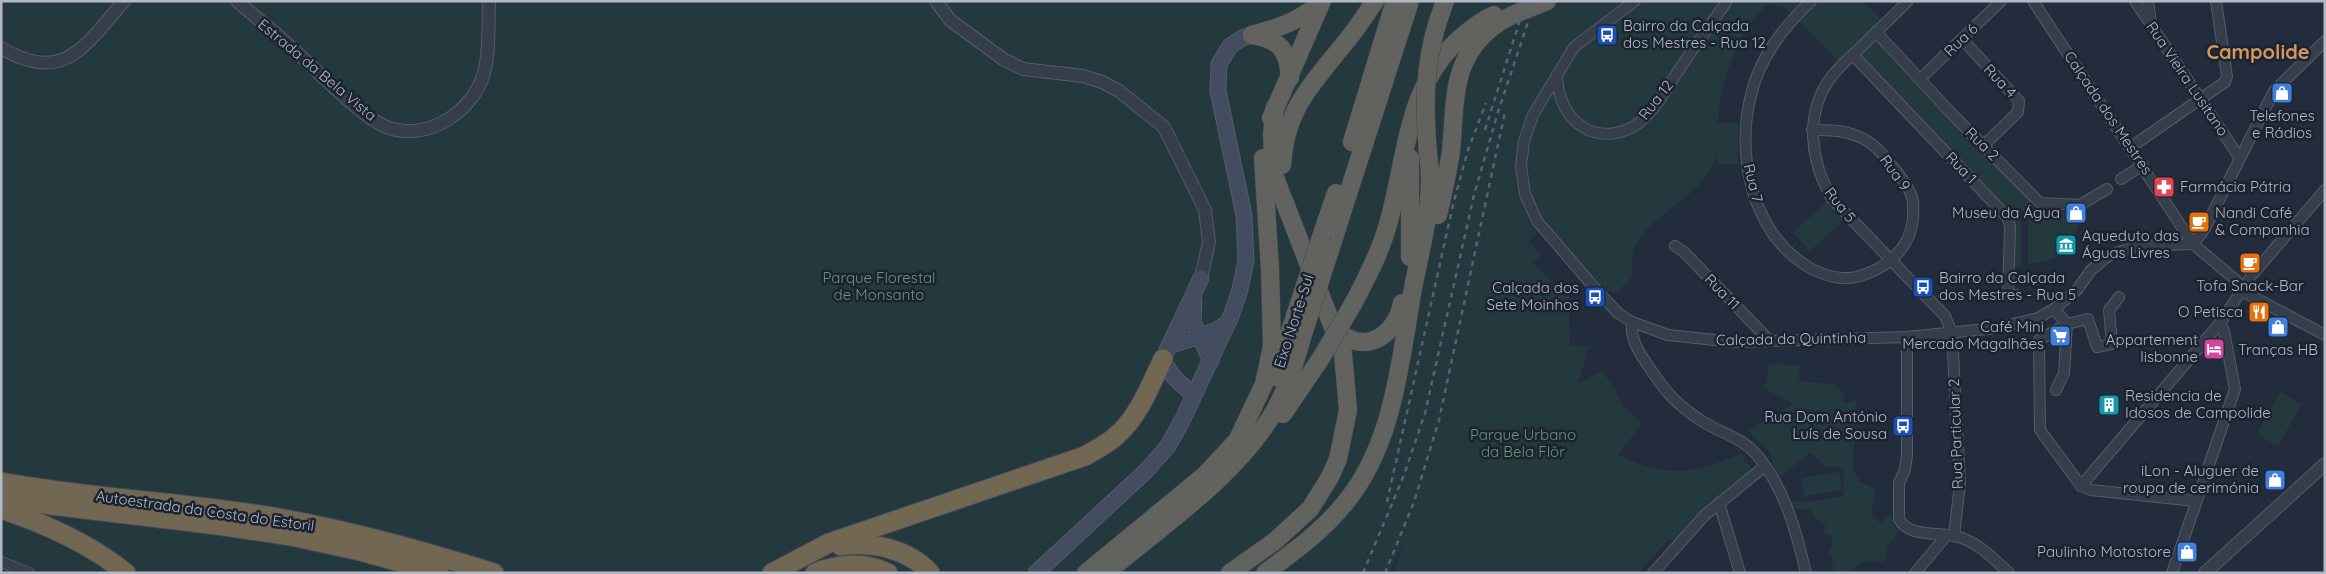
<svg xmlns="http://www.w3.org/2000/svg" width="2326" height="574" viewBox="0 0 2326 574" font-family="Quicksand,sans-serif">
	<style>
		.green { fill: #24393d }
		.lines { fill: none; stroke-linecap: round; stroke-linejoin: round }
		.minor-casing { stroke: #545c6a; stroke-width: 12 }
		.tertiary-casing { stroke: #545c6a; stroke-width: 14 }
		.secondary-casing { stroke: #545c6a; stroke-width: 17 }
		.trunk-casing { stroke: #414957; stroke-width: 19 }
		.motorway-casing { stroke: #414957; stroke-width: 21 }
		.minor { stroke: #363e4c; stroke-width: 10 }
		.tertiary { stroke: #363e4c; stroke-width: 12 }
		.secondary { stroke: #434d5f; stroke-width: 15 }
		.trunk { stroke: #62625f; stroke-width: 18 }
		.motorway { stroke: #726752; stroke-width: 19 }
		.rail { stroke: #576273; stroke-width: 2.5; stroke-dasharray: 5 5; stroke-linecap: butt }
		.trunk-bridge-casing { stroke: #414957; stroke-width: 19; stroke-linecap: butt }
		.trunk-bridge { stroke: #62625f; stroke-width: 18 }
		.labels { text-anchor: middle; stroke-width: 5; stroke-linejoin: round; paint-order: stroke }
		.poi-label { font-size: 15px; fill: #b1b9c8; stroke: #1b2331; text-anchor: end }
		.street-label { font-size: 15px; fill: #b1b9c8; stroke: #1b2331 }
		.park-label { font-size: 15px; fill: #679a74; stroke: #1b2331 }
		.district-label { font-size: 20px; font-weight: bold; fill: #d8955c; stroke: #1b2331 }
	</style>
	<rect width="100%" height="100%" fill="#222c3c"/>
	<g class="green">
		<path d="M1 1H1863L1884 23 1875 32 2037 198 2021 214V267L2008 266 2007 219 1851 56 1842 64 1785 7 1768 4C1737 29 1720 84 1718 123H1738V164H1717L1716 152C1714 193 1643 214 1633 254 1631 261 1632 270 1632 277L1615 294 1609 291 1604 297 1526 213 1536 234 1529 242 1541 255 1533 263 1563 293 1569 292 1570 345 1589 346 1578 384 1602 371 1615 389 1623 406 1642 424 1618 455C1666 478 1693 474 1741 454L1752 469 1703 510 1674 543 1669 539 1639 573H1392L1408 534 1390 573H1Z"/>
		<path d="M1826 202 1843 221 1810 251 1793 233Z"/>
		<path d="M2028 210 2079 212C2081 221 2078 225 2075 234 2063 259 2054 260 2028 264Z"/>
		<path d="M1768 364 1799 365V381L1835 384 1844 395 1843 403 1856 400 1853 468 1859 481 1876 489 1871 516 1881 523 1889 515 1899 532 1887 547 1886 558 1883 562C1868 559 1860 560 1852 573H1834L1831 555 1828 553 1832 545 1831 536 1824 534 1825 523 1815 518 1811 509H1792V501L1808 502 1844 496 1843 467H1826L1811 452 1778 478 1769 451 1748 431 1794 404 1762 387 1767 382Z"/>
		<path d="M2280 392 2302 404 2278 446 2257 434Z"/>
		<path d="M1839 472 1842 490 1804 496 1801 478Z"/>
	</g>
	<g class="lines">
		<g class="minor-casing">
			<g id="minor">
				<path d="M1635 1 1574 47 1533 115 1524 141 1521 166 1525 194 1537 221 1599 293 1618 313 1632 322 1668 335 1734 342 1907 337 1997 328 2038 318 2054 309 2077 290 2091 270 2108 256 2136 246 2193 244"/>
				<path d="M1811 1C1782 28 1758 60 1750 99 1736 160 1754 237 1812 269 1826 276 1844 281 1860 276 1887 268 1910 249 1913 219 1913 212 1914 203 1912 197 1908 185 1899 174 1891 165 1882 153 1872 141 1857 136 1843 130 1828 130 1812 130"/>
				<path d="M1908 1C1892 17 1875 33 1859 49 1848 59 1837 68 1829 80 1804 117 1811 162 1832 199L1945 316 1952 333 1960 484 1954 536"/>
				<path d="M2033 1 2193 244 2237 281 2240 290"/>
				<path d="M2135 1 2239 157"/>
				<path d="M2148 1 2151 23"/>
				<path d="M1876 32 1952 114 2040 203 2080 205 2107 189"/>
				<path d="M1962 39 2019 101 2018 112 1984 145"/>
				<path d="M1853 55 2008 218 2010 228 2008 295H2017"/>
				<path d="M1557 75C1558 96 1565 116 1583 127 1600 138 1624 135 1640 122 1656 110 1671 81 1683 64 1697 42 1713 22 1727 1"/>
				<path d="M1920 79 2001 1"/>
				<path d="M2131 147 2225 82 2227 76 2216 1"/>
				<path d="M2121 179 2143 165"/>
				<path d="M2193 244 2204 230 2274 91 2325 41"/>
				<path d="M1675 246 1684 252 1769 340"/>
				<path d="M2240 290 2325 335"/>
				<path d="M2054 309 2067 324 2039 340 2040 430 2081 486 2091 490 2195 501"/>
				<path d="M1632 322C1630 338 1638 351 1647 364 1664 390 1675 404 1702 421 1720 433 1741 437 1756 454 1785 488 1796 531 1806 573"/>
				<path d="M1907 337V455L1905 470 1899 483V519C1908 537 1937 532 1954 536 1976 540 1993 558 2009 573"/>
				<path d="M2056 390 2064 373 2067 324 2088 319 2097 347 2112 344 2109 310 2119 297"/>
				<path d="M2081 486 2220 323 2252 275 2325 190"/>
				<path d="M1719 503 1740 573"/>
				<path d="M1 562 29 573"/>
				<path d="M1653 573 1705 515 1765 466"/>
				<path d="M1915 573 1947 535"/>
				<path d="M2172 573 2235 389 2224 331 2220 323"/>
			</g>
		</g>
		<g class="tertiary-casing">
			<g id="tertiary">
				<path d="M237 1C255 17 274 31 292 48 315 68 362 119 389 128 428 141 473 112 484 73 490 50 488 25 489 1"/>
				<path d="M936 1 950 20 1003 59 1023 69 1083 76 1102 82 1119 91 1164 127 1205 210 1209 242 1201 278"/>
				<path d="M1 48C64 85 85 46 124 1"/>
				<path d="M2205 573 2325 464"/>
			</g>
		</g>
		<g class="secondary-casing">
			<g id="secondary">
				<path d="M1194 301 1193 322 1211 361"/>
				<path d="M1169 346 1215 331 1228 323"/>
				<path d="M1194 394C1179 384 1170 375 1163 359L1201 278"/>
				<path d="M1036 573 1146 471 1168 446 1183 419 1231 316 1239 293 1246 261 1244 215 1218 91 1219 64 1230 46 1242 38 1252 35"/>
			</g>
		</g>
		<g class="trunk-casing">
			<g id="trunk">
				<path d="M1437 24 1445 1"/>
				<path d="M1252 35C1280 27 1298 22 1320 3"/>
				<path d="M1252 35C1280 40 1288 49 1290 78"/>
				<path d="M1271 118 1322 1"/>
				<path d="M1352 142 1395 1"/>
				<path d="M1282 165C1285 107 1315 81 1348 39 1358 27 1366 14 1375 1"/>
				<path d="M1438 215C1443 193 1448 172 1451 151 1456 100 1450 56 1498 23 1513 13 1531 8 1547 1"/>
				<path d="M1322 234 1336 193"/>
				<path d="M1330 250 1410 1"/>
				<path d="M1410 257V158"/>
				<path d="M1353 304C1365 281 1377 259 1385 234 1407 168 1402 93 1457 41 1468 31 1480 21 1494 15"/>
				<path d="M1333 325C1359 358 1395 339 1402 303"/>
				<path d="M1275 377 1295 316"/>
				<path d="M1283 414 1321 358"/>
				<path d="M1236 443 1264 384 1272 346 1270 269 1263 158"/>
				<path d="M1086 573 1205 475 1243 434"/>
				<path d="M1106 573C1163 525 1239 474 1275 410 1289 385 1296 358 1304 331"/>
				<path d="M1230 573 1275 541 1310 509 1330 477 1338 459 1348 410 1343 353 1274 175 1272 134 1275 107"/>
				<path d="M1265 573C1293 552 1323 531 1345 503 1394 444 1400 361 1413 288 1422 243 1435 199 1428 153"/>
			</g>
		</g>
		<g class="motorway-casing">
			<g id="motorway">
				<path d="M1 482C89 498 179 502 267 516 345 529 419 550 494 573"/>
				<path d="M1 499 217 525 291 536 360 551 439 573"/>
				<path d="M1 509C46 524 89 543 126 573"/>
				<path d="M841 546C871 541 909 549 930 573"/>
				<path d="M772 573 829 543 1085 456C1095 450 1108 444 1117 435 1139 416 1151 384 1163 359"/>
				<path d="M815 573C839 563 865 562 888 573"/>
			</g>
		</g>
		<use href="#minor" class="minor"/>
		<use href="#tertiary" class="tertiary"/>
		<use href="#secondary" class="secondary"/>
		<use href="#trunk" class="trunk"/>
		<use href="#motorway" class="motorway"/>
		<g class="rail">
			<path d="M1485 130 1526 1"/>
			<path d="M1387 502 1453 205 1468 150 1486 103"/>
			<path d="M1363 573 1404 475 1425 413 1474 195 1498 112 1535 1"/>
			<path d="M1385 573 1414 502 1439 420 1505 112"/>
		</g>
		<g class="trunk-bridge-casing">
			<g id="trunk-bridge">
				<path d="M1428 153C1424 107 1424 69 1437 24"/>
				<path d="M1295 316 1322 234"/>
				<path d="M1304 331 1330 250"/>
				<path d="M1321 358 1353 304"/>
			</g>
		</g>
		<use href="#trunk-bridge" class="trunk-bridge"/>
	</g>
	<defs>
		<g id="bus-square" transform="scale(1.125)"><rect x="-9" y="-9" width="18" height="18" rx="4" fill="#1a4fb4" stroke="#1b2331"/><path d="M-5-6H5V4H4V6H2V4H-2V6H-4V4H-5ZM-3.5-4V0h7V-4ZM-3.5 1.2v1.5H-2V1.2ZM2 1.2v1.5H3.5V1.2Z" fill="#fff"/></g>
		<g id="shop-square" transform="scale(1.125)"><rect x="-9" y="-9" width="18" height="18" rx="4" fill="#3f7fe0" stroke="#1b2331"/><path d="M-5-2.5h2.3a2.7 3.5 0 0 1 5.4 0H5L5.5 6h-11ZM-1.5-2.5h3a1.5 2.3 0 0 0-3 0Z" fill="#fff"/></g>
		<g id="pharmacy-square" transform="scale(1.125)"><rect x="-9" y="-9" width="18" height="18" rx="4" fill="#e0444e" stroke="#1b2331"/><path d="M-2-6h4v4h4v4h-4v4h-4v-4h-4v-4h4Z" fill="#fff"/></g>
		<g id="cafe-square" transform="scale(1.125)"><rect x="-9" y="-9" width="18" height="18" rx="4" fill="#e8710a" stroke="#1b2331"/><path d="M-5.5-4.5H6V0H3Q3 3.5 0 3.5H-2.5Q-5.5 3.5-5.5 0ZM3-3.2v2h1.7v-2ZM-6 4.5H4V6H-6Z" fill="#fff"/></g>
		<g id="museum-square" transform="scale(1.125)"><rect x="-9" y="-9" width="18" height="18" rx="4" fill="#0f9aa8" stroke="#1b2331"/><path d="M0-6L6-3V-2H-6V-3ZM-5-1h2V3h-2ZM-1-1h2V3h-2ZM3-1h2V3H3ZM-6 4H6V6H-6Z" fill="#fff"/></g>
		<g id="restaurant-square" transform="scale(1.125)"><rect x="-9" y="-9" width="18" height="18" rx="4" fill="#e8710a" stroke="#1b2331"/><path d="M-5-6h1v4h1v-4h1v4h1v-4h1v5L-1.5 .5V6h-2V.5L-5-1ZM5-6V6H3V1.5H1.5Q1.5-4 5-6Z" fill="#fff"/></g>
		<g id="supermarket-square" transform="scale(1.125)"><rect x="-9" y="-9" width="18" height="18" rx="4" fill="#3f7fe0" stroke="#1b2331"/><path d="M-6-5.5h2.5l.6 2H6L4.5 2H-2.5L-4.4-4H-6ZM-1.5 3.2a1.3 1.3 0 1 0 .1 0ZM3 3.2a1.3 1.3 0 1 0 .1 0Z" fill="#fff"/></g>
		<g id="hotel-square" transform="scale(1.125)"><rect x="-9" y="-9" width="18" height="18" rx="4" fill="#d1479c" stroke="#1b2331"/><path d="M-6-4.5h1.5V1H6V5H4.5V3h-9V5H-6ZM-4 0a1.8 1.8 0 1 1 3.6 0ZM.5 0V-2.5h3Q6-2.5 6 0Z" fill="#fff"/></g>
		<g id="building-square" transform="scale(1.125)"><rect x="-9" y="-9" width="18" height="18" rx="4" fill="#0f9aa8" stroke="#1b2331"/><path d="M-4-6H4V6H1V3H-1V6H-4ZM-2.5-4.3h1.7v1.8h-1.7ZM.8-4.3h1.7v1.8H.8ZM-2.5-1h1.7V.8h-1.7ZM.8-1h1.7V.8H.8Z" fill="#fff"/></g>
	</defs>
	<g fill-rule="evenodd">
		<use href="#bus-square" x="1607" y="35"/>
		<use href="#shop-square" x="2282" y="93"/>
		<use href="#pharmacy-square" x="2164" y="187"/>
		<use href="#shop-square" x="2076" y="213"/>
		<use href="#cafe-square" x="2199" y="222"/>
		<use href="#museum-square" x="2066" y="245"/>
		<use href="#cafe-square" x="2250" y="263"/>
		<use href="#bus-square" x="1923" y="287"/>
		<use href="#bus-square" x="1595" y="297"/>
		<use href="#restaurant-square" x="2259" y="312"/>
		<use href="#shop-square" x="2278" y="327"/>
		<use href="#supermarket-square" x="2060" y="336"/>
		<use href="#hotel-square" x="2214" y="349"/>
		<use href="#building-square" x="2109" y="405"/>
		<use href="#bus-square" x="1903" y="426"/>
		<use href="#shop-square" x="2275" y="480"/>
		<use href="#shop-square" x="2187" y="552"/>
	</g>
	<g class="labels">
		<g class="poi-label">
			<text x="1623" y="31" text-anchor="start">Bairro da Calçada<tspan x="1623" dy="17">dos Mestres - Rua 12</tspan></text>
			<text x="2282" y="121" text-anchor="middle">Telefones<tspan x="2282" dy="17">e Rádios</tspan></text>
			<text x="2180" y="192" text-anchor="start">Farmácia Pátria</text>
			<text x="2060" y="218">Museu da Água</text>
			<text x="2215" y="218" text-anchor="start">Nandi Café<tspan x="2215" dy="17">&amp; Companhia</tspan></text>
			<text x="2082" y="241" text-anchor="start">Aqueduto das<tspan x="2082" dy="17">Águas Livres</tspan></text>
			<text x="1939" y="283" text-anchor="start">Bairro da Calçada<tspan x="1939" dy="17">dos Mestres - Rua 5</tspan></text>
			<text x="2250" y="291" text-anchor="middle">Tofa Snack-Bar</text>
			<text x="1579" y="293">Calçada dos<tspan x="1579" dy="17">Sete Moinhos</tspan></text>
			<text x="2243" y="317">O Petisca</text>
			<text x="2044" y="332">Café Mini<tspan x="2044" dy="17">Mercado Magalhães</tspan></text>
			<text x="2198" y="345">Appartement<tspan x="2198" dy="17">lisbonne</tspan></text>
			<text x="2278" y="355" text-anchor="middle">Tranças HB</text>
			<text x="2125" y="401" text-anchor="start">Residencia de<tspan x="2125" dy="17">Idosos de Campolide</tspan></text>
			<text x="1887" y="422">Rua Dom António<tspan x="1887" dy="17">Luís de Sousa</tspan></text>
			<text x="2259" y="476">iLon - Aluguer de<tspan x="2259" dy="17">roupa de cerimónia</tspan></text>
			<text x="2171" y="557">Paulinho Motostore</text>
		</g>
		<g class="street-label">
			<text transform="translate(1961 40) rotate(-44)" y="5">Rua 6</text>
			<text transform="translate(317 70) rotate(40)" y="5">Estrada da Bela Vista</text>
			<text transform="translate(2187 79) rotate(56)" y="5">Rua Vieira Lusitano</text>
			<text transform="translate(2000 81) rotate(47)" y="5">Rua 4</text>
			<text transform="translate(1656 100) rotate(-52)" y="5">Rua 12</text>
			<text transform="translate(2108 113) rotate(56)" y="5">Calçada dos Mestres</text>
			<text transform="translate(1982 144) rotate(45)" y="5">Rua 2</text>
			<text transform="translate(1961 168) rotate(46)" y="5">Rua 1</text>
			<text transform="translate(1895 173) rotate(54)" y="5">Rua 9</text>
			<text transform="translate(1753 183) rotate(76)" y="5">Rua 7</text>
			<text transform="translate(1840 205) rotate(52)" y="5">Rua 5</text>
			<text transform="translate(1722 292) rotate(46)" y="5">Rua 11</text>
			<text transform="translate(1294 321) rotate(-72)" y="5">Eixo Norte-Sul</text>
			<text transform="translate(1791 339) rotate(-1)" y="5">Calçada da Quintinha</text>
			<text transform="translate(1956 434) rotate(-92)" y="5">Rua Particular 2</text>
			<text transform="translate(205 511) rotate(8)" y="5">Autoestrada da Costa do Estoril</text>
		</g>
		<g class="park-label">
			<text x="879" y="283">Parque Florestal<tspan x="879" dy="17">de Monsanto</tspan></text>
			<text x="1523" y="440">Parque Urbano<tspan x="1523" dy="17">da Bela Flôr</tspan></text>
		</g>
		<g class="district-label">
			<text x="2258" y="59">Campolide</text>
		</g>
	</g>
	<rect width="2326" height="574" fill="none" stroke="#b1b9c8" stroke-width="5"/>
</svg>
